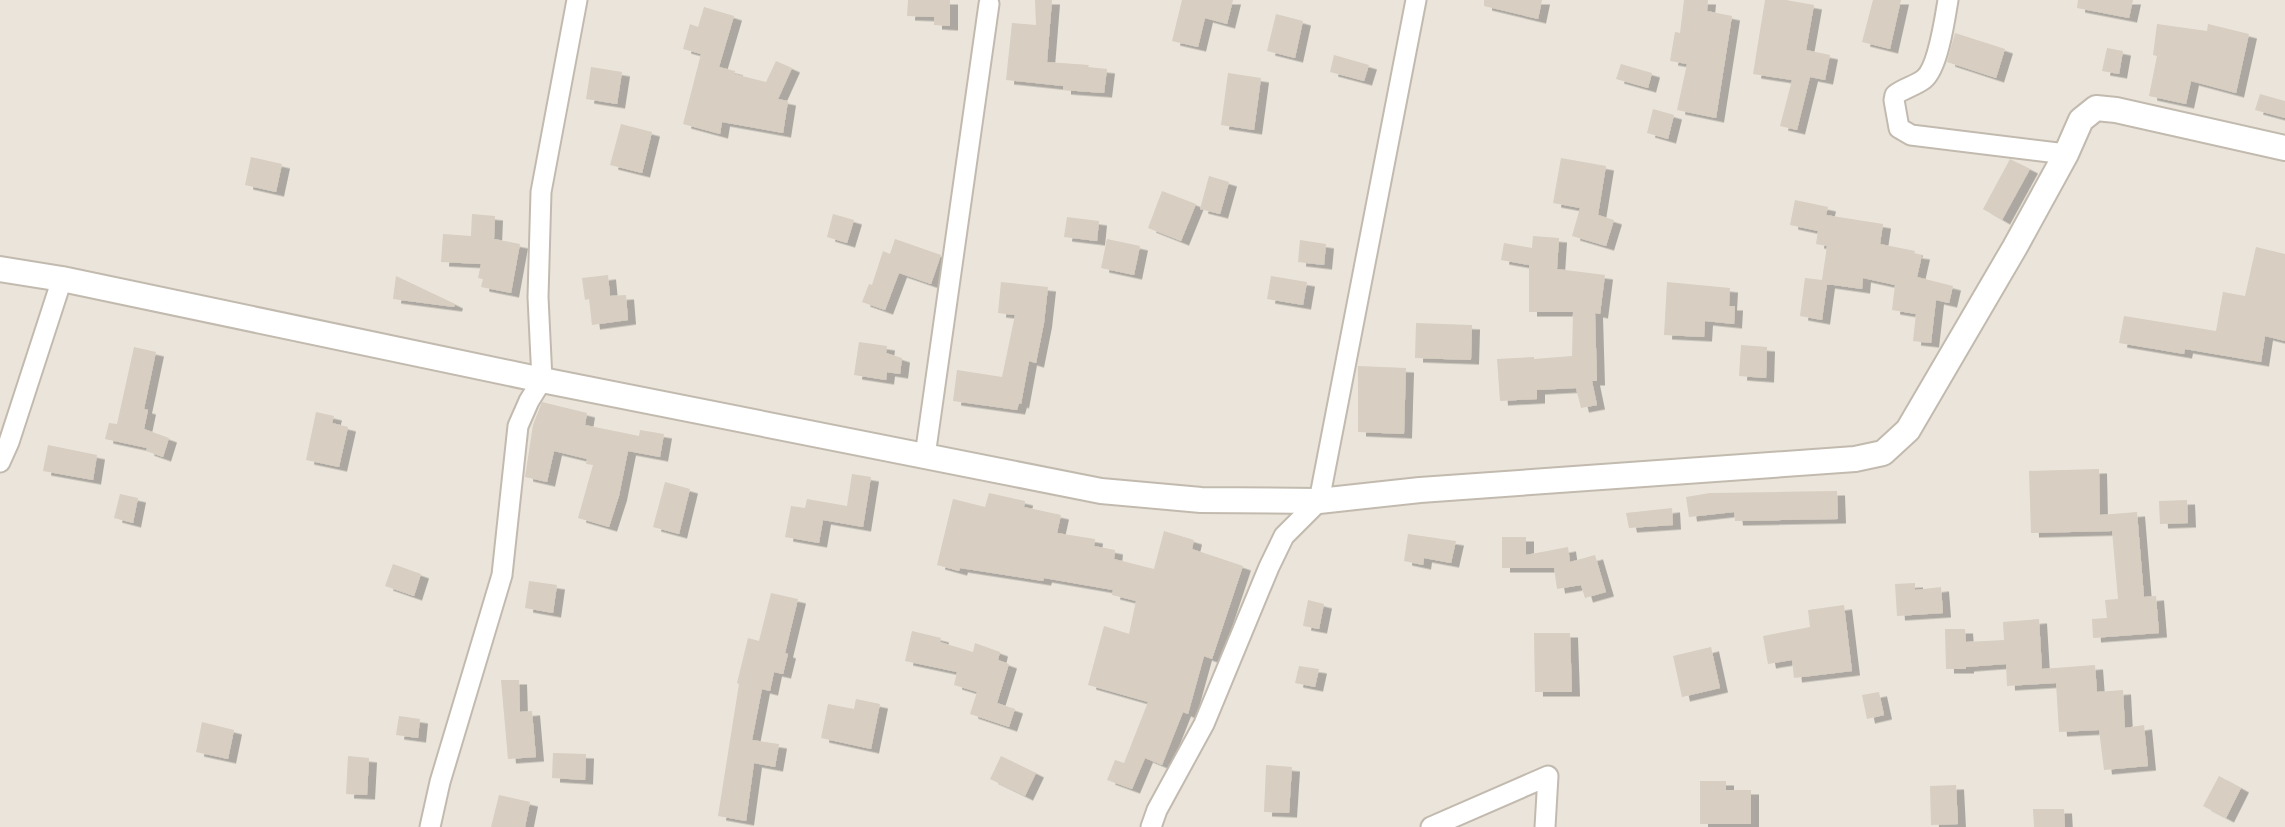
<svg xmlns="http://www.w3.org/2000/svg" width="2285" height="827" viewBox="0 0 2285 827" font-family="'Space Grotesk',sans-serif">
	<style>
		.residential { fill: #eae4da }
		.building { fill: #d8cec1; filter: url(#shadow) }
		.lines { fill: none; stroke-linecap: round; stroke-linejoin: round }
		.minor-casing { stroke: #c2baae; stroke-width: 23 }
		.tertiary-casing { stroke: #c2baae; stroke-width: 28 }
		.minor { stroke: #fff; stroke-width: 19 }
		.tertiary { stroke: #fff; stroke-width: 24 }
	</style>
	<defs>
		<filter id="shadow"><feDropShadow dx="8" dy="4.5" stdDeviation="0" flood-color="#0004"/></filter>
	</defs>
	<rect width="100%" height="100%" fill="#f6f2ec"/>
	<rect class="residential" x="0" y="0" width="2285" height="827"/>
	<g class="building">
		<path d="M908 0H950V26L934 25V17L907 16Z"/>
		<path d="M1035 0H1052L1047 62 1089 65 1088 67 1107 69 1104 93 1063 90V86L1006 80 1012 23 1036 25Z"/>
		<path d="M1182 0H1233L1227 24 1205 18 1198 47 1172 41Z"/>
		<path d="M1484 0H1542L1538 19 1484 6Z"/>
		<path d="M1684 0H1708L1707 11 1732 16 1716 118 1677 110 1687 64 1670 61 1675 32 1680 33Z"/>
		<path d="M1765 0H1786L1814 5 1806 50 1830 55 1825 80 1810 77 1797 130 1780 126 1792 80 1753 74Z"/>
		<path d="M1873 0H1901L1890 49 1862 42Z"/>
		<path d="M2078 0H2133L2129 18 2077 8Z"/>
		<path d="M704 7 734 16 719 67 735 71 734 74 766 82 776 61 792 68 778 99 788 101 783 133 722 122 720 134 683 124 701 54 683 49 690 24 698 27Z"/>
		<path d="M1276 14 1303 21 1295 58 1267 51Z"/>
		<path d="M2157 24 2207 31 2208 24 2249 34 2236 93 2191 81 2186 104 2149 96 2157 56 2153 55Z"/>
		<path d="M1955 33 2005 49 1996 78 1947 62Z"/>
		<path d="M2107 48 2123 51 2119 74 2102 71Z"/>
		<path d="M1334 55 1369 65 1364 81 1330 72Z"/>
		<path d="M1621 64 1652 73 1648 88 1616 79Z"/>
		<path d="M591 67 622 72 617 104 586 99Z"/>
		<path d="M1228 73 1261 78 1254 130 1221 125Z"/>
		<path d="M2260 94 2285 101V118L2255 110Z"/>
		<path d="M1653 109 1674 115 1668 139 1647 133Z"/>
		<path d="M621 124 652 132 642 173 610 165Z"/>
		<path d="M251 157 282 164 276 192 245 185Z"/>
		<path d="M1561 158 1606 166 1598 215 1614 220 1606 246 1572 236 1580 208 1553 203Z"/>
		<path d="M2010 159 2030 169 2002 220 1983 209Z"/>
		<path d="M1209 176 1229 182 1220 214 1200 209Z"/>
		<path d="M1162 191 1196 204 1181 241 1148 228Z"/>
		<path d="M1795 200 1828 207 1826 215 1883 224 1880 244 1915 251 1914 254 1922 255 1917 277 1953 286 1949 303 1936 300 1931 343 1913 341 1916 314 1892 310 1895 285 1863 278 1862 289 1827 284 1822 320 1800 316 1805 278 1822 280 1827 246 1816 244 1818 231 1790 225Z"/>
		<path d="M472 214 495 216 494 239 520 244 511 293 481 287 483 279 478 278 481 264 441 262 443 234 471 236Z"/>
		<path d="M833 214 854 220 847 243 827 237Z"/>
		<path d="M1067 217 1099 221 1097 241 1064 237Z"/>
		<path d="M1533 236 1559 238 1557 269 1605 275 1600 314 1595 313 1597 381H1592L1597 405 1581 408 1576 388 1537 390V399L1500 401 1497 359 1534 357V359L1572 356 1573 312H1529V265L1501 260 1504 243 1532 248Z"/>
		<path d="M895 239 941 255 931 284 899 273 885 310 862 302 869 284 872 285 883 251 890 254Z"/>
		<path d="M1107 239 1140 246 1134 275 1101 268Z"/>
		<path d="M1300 240 1326 244 1324 265 1298 262Z"/>
		<path d="M2256 247 2285 254V341L2265 336 2261 362 2185 349 2184 354 2119 343 2124 316 2216 331 2223 292 2245 296Z"/>
		<path d="M608 275 610 296 626 295 628 320 592 325 589 299 585 300 582 278Z"/>
		<path d="M396 276 455 304 454 307 393 299Z"/>
		<path d="M1271 276 1307 282 1303 305 1267 299Z"/>
		<path d="M1001 282 1048 287 1044 323 1036 363 1029 361 1021 404 1019 403 1017 410 953 401 957 370 1002 377 1015 315 998 313Z"/>
		<path d="M1667 282 1730 288 1729 306H1735L1734 324 1705 321 1704 337 1664 335Z"/>
		<path d="M1416 323 1472 325 1471 360 1415 358Z"/>
		<path d="M859 342 887 346 886 353 902 358 900 374 887 372 886 380 854 375Z"/>
		<path d="M1741 345 1767 347 1766 378 1739 376Z"/>
		<path d="M134 347 156 352 144 409 148 410 144 429 169 438 163 457 146 451 147 448 105 439 109 423 117 424Z"/>
		<path d="M1358 366 1406 368 1404 434 1358 432Z"/>
		<path d="M542 402 587 413 585 425 639 436 640 430 664 434 660 457 628 451 619 496 609 527 578 518 593 465 586 464 587 459 554 451 547 482 525 477 533 425Z"/>
		<path d="M316 412 334 416 332 423 348 427 339 467 306 460Z"/>
		<path d="M48 445 97 455 93 480 43 471Z"/>
		<path d="M2099 469 2100 515 2137 512 2144 597 2156 596 2159 633 2093 638 2092 619 2107 618 2105 600 2118 599 2112 531 2031 533 2029 471Z"/>
		<path d="M852 474 871 477 863 527 823 520 819 543 785 537 791 506 805 508 807 499 847 506Z"/>
		<path d="M665 482 690 489 679 534 653 527Z"/>
		<path d="M1837 491 1838 519 1735 521 1734 512 1689 517 1686 497 1710 493Z"/>
		<path d="M989 493 1025 501 1024 507 1061 515 1057 533 1095 539 1094 546 1115 550 1114 559 1154 569 1164 531 1194 540 1192 549 1243 566 1212 659 1204 656 1188 714 1183 712 1162 765 1145 758 1132 789 1107 780 1115 760 1124 763 1148 702 1088 685 1104 626 1129 634 1136 601 1112 595 1113 590 1044 578 1043 581 960 568 959 571 937 565 953 499 985 507Z"/>
		<path d="M120 494 138 498 133 523 114 518Z"/>
		<path d="M2187 500 2188 523 2160 524 2159 501Z"/>
		<path d="M1672 508 1673 525 1629 528 1626 513Z"/>
		<path d="M1408 534 1456 541 1451 563 1424 558 1423 565 1404 561Z"/>
		<path d="M1502 537H1526V555L1568 547 1570 562 1595 555 1606 592 1585 598 1581 585 1557 589 1554 568H1502Z"/>
		<path d="M393 564 421 574 414 596 385 586Z"/>
		<path d="M529 581 557 585 553 613 525 608Z"/>
		<path d="M1915 583V590L1941 587 1943 613 1897 616 1895 584Z"/>
		<path d="M771 593 798 599 785 653 788 654 783 674 774 672 770 691 762 689 752 740 779 744 775 767 754 763 746 821 718 816 739 684 737 683 748 638 759 641Z"/>
		<path d="M1308 600 1324 604 1319 629 1303 626Z"/>
		<path d="M1844 605 1852 671 1794 678 1792 660 1768 664 1763 636 1810 627 1808 610Z"/>
		<path d="M2039 619 2042 669 2095 665 2097 692 2123 690 2125 728 2144 725 2148 766 2104 770 2099 730 2059 732 2056 683 2007 686 2006 664 1966 667V669H1946L1945 629H1965L1966 642 2004 640 2003 622Z"/>
		<path d="M912 631 941 638 940 642 973 652 975 643 1000 652 998 660 1009 664 997 703 1015 709 1009 727 970 714 977 692 954 685 957 672 905 661Z"/>
		<path d="M1534 633H1570L1572 692H1535Z"/>
		<path d="M1711 647 1720 688 1682 697 1673 656Z"/>
		<path d="M1299 666 1319 669 1315 687 1295 683Z"/>
		<path d="M501 680H519L520 712 532 711 536 757 508 759Z"/>
		<path d="M1879 692 1884 715 1867 719 1862 695Z"/>
		<path d="M856 699 880 704 871 749 821 738 828 704 854 709Z"/>
		<path d="M399 716 420 719 418 738 396 735Z"/>
		<path d="M202 722 234 730 228 759 196 752Z"/>
		<path d="M553 753 586 754 585 780 552 778Z"/>
		<path d="M348 756 369 758 367 795 346 794Z"/>
		<path d="M1001 756 1036 773 1025 796 990 779Z"/>
		<path d="M1266 765 1292 767 1289 813 1264 812Z"/>
		<path d="M2219 776 2241 788 2226 818 2203 806Z"/>
		<path d="M1700 781H1726V790H1751V824H1700Z"/>
		<path d="M1956 785 1958 824 1931 825 1930 786Z"/>
		<path d="M499 795 530 802 525 827H491Z"/>
		<path d="M2033 809H2064L2065 827H2034Z"/>
	</g>
	<g class="lines">
		<g class="minor-casing">
			<g id="minor">
				<path d="M1948 0C1945 18 1938 68 1924 79 1915 86 1904 88 1895 95L1894 100 1899 128 1911 135 2066 154"/>
				<path d="M925 456 989 4"/>
				<path d="M0 462 9 442 62 279"/>
				<path d="M430 827 440 782 502 575 518 426 529 401 542 380 538 297 541 192 577 0"/>
				<path d="M1151 827 1157 810 1204 724 1269 567 1284 536 1319 501 1416 0"/>
				<path d="M1431 827 1548 776 1545 827"/>
			</g>
		</g>
		<g class="tertiary-casing">
			<path id="tertiary" d="M0 269 62 279 542 380 1101 491 1201 500 1319 501 1420 490 1855 459 1883 453 1908 430 2015 247 2066 154 2081 120 2096 108 2116 110 2285 148"/>
		</g>
		<use href="#minor" class="minor"/>
		<use href="#tertiary" class="tertiary"/>
	</g>
</svg>
